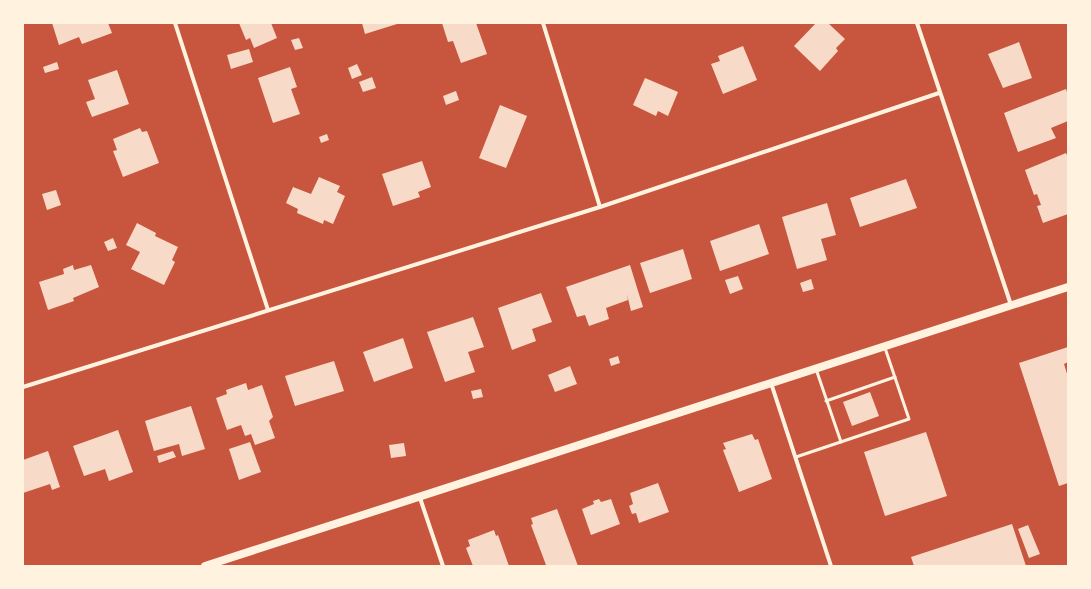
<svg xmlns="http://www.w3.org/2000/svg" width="1091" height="589" viewBox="0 0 1091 589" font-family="'PT Sans Narrow',sans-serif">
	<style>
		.building { fill: #f7dbc8 }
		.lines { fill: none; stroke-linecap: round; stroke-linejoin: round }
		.service { stroke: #fff3e0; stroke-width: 3 }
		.minor { stroke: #fff3e0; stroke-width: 4 }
		.secondary { stroke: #fff3e0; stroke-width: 8 }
	</style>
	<rect width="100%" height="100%" fill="#c8553d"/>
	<g class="building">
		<path d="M52 23H108L112 33 82 44 79 37 59 45Z"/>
		<path d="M239 23H271L277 38 254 48 250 38 246 40Z"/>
		<path d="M362 23H396L397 24 365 34Z"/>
		<path d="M442 23H476L487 54 461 63 453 41 448 42Z"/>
		<path d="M816 23H828L845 39 836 48 838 51 820 71 794 46Z"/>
		<path d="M299 38 303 48 295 50 291 40Z"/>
		<path d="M1019 42 1032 78 1003 88 988 54Z"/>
		<path d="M743 46 757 80 723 94 711 64 720 61 718 56Z"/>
		<path d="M249 49 253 62 231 69 227 55Z"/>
		<path d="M57 62 59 69 45 73 43 67Z"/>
		<path d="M357 64 362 75 352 79 348 68Z"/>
		<path d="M290 67 297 87 291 89 300 114 273 123 258 78Z"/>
		<path d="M117 70 129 104 92 117 86 102 95 99 88 80Z"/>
		<path d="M372 77 376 88 363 92 359 82Z"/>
		<path d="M645 78 678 92 668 116 658 111 656 116 633 105Z"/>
		<path d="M1066 89 1068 95V121L1051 128 1056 138 1018 152 1004 113Z"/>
		<path d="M456 91 459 100 446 105 443 96Z"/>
		<path d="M500 105 527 116 506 168 479 158Z"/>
		<path d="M140 128 142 132 147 131 159 163 123 177 113 151 117 150 113 139Z"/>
		<path d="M327 134 329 140 321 143 319 137Z"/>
		<path d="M1066 153 1068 158V214L1043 223 1037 206 1041 205 1037 194 1034 195 1025 170Z"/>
		<path d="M422 161 431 187 418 192 420 197 393 206 382 174Z"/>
		<path d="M319 177 340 186 337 192 345 196 333 224 324 220 323 224 297 213 298 209 286 203 293 187 311 194Z"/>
		<path d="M906 179 917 208 860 227 850 198Z"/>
		<path d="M56 190 61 205 47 210 42 194Z"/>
		<path d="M827 203 836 235 821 239 827 260 797 269 782 217Z"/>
		<path d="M137 223 156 233 155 236 178 247 172 260 175 262 164 285 131 269 140 252 126 245Z"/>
		<path d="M759 224 769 254 720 271 710 241Z"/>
		<path d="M113 238 117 248 108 251 104 242Z"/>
		<path d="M683 249 692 279 650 293 640 263Z"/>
		<path d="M73 265 74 270 91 265 99 287 73 298 74 301 48 310 39 282 64 274 63 269Z"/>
		<path d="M630 265 643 307 631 311 627 294 628 300 606 308 609 319 589 326 585 315 577 317 566 287Z"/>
		<path d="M738 276 743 289 730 294 725 280Z"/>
		<path d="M811 279 814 289 803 292 800 283Z"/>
		<path d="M541 293 552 322 532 329 536 341 512 350 498 308Z"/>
		<path d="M473 317 484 347 468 352 475 372 445 382 427 332Z"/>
		<path d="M403 338 413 368 374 382 363 352Z"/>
		<path d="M1068 347V362L1064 364 1068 377V483L1059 486 1019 363Z"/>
		<path d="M618 356 620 363 611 366 609 359Z"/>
		<path d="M334 361 344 391 295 406 285 376Z"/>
		<path d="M570 366 577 384 555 392 548 375Z"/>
		<path d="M246 383 248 390 262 385 273 417 269 421 275 438 255 445 251 434 245 436 241 425 227 430 216 398 227 394 226 390Z"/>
		<path d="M481 389 483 397 473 399 471 391Z"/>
		<path d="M870 392 879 416 852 426 843 402Z"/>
		<path d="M191 406 205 449 182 456 179 444 154 451 145 421Z"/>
		<path d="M118 430 133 472 109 481 105 469 84 476 73 446Z"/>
		<path d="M926 432 947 496 885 516 864 452Z"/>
		<path d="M752 434 755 440 758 439 772 479 739 492 723 450 726 449 723 443Z"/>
		<path d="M250 442 261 472 239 480 229 449Z"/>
		<path d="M404 443 406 456 391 458 389 445Z"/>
		<path d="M48 451 60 487 52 490 50 484 23 493V460Z"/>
		<path d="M173 451 176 457 159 463 157 456Z"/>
		<path d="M658 483 669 512 639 523 636 513 632 514 629 506 633 504 630 493Z"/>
		<path d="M599 499 601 502 611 499 620 524 591 535 582 509 594 504 593 501Z"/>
		<path d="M557 509 578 566H543L546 565 531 525 533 524 531 518Z"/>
		<path d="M1012 524 1026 566H914L911 557Z"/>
		<path d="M1028 525 1040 554 1029 558 1018 529Z"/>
		<path d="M494 530 496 536 498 535 509 566H473L466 548 470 546 468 540Z"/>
	</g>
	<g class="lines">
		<g class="service">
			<path d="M816 369 841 442"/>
			<path d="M826 401 895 377"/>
			<path d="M796 457 909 419 885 348"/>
		</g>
		<g class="minor">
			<path d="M175 23 268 310"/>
			<path d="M543 23 600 207"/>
			<path d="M917 23 1011 305"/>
			<path d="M771 383 831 566"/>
			<path d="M23 387 600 207 939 93"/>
			<path d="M420 498 443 566"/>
		</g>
		<path class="secondary" d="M205 566 1068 287"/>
	</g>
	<rect width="1091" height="589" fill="none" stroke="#fff3e0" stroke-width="48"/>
</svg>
